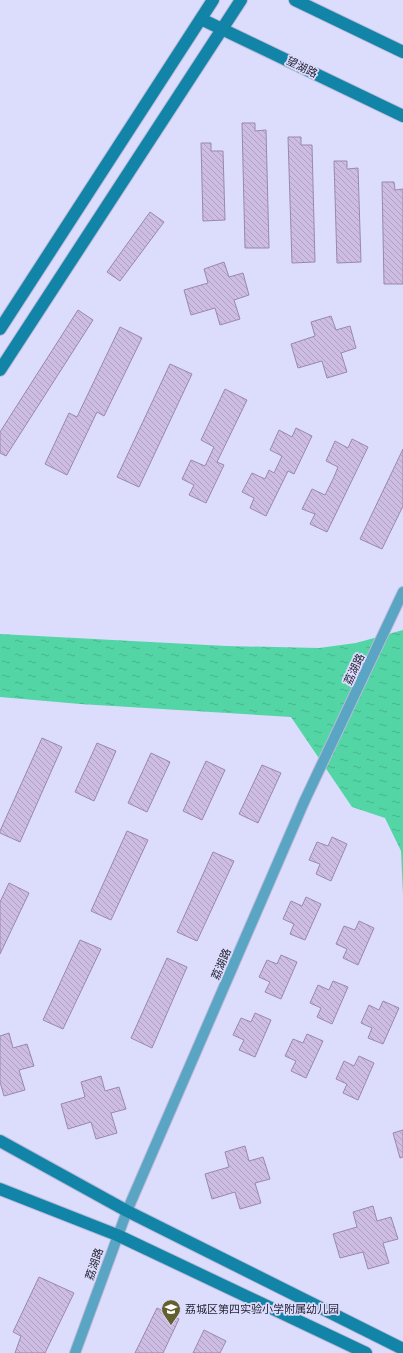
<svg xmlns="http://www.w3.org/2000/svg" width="403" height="1353" viewBox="0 0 403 1353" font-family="'Noto Sans','Noto Sans SC',sans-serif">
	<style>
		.water { fill: url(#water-ripples) }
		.building { fill: url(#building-back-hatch); stroke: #9989ad }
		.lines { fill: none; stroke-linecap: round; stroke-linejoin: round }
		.street-casing { stroke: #babad8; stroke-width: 12 }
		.secondary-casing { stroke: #babad8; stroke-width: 14 }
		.street { stroke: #59a5c3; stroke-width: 10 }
		.secondary { stroke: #1184a7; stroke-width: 12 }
		.labels { text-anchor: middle; stroke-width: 3.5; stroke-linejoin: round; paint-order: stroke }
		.street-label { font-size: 11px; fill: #201f2e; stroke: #dcdcfd }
		.poi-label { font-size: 11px; fill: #201f2e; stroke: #dcdcfd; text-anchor: start }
	</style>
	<defs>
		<pattern id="water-ripples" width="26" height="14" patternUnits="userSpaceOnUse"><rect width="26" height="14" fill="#53d5a5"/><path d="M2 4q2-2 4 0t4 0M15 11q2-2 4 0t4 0" fill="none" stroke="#48b68e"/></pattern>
		<pattern id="building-back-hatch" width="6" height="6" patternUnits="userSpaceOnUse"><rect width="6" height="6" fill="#cdbce3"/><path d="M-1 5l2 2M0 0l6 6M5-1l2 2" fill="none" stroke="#b0a1c3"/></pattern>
	</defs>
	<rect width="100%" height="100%" fill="#dcdcfd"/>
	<path class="water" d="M403 630V895L401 851 385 818 352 807 291 717 80 704 0 697V634L226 646 319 648 356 643Z"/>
	<g class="building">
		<path d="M242 123H255V131L266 130 269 248H245Z"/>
		<path d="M288 137H301V145H312L315 262 292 263Z"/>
		<path d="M201 143H211V151H223L225 220 203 221Z"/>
		<path d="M334 161H347V169L358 168 361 262 337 263Z"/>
		<path d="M382 182H394L395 190 403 189V284H384Z"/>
		<path d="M150 212 164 222 120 281 107 272Z"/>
		<path d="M224 262 229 277 243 273 249 295 234 300 240 319 220 325 215 308 191 315 184 290 208 283 204 269Z"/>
		<path d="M78 310 93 320 6 456 0 453V432Z"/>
		<path d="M331 316 336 330 350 326 356 348 341 353 347 372 327 378 322 361 298 368 291 344 315 336 311 322Z"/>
		<path d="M120 327 142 338 104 416 97 412 67 475 45 464 69 413 77 417Z"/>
		<path d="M170 364 192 374 139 487 117 477Z"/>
		<path d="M225 389 247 400 217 462 224 465 206 503 189 495 194 485 182 479 191 460 205 466 214 447 201 440Z"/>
		<path d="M296 428 312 436 294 474 288 471 266 516 250 508 254 498 242 492 252 473 265 479 269 470 274 473 282 456 270 450 279 430 292 437Z"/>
		<path d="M352 439 368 447 327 532 310 524 315 514 302 509 312 489 325 495 334 477 338 467 326 461 335 441 348 448Z"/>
		<path d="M403 449V506L382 549 360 539Z"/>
		<path d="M42 738 62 747 20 842 0 833V831Z"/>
		<path d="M97 743 116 751 94 801 75 792Z"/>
		<path d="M151 753 170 762 147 812 128 803Z"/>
		<path d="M206 761 225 770 202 820 183 811Z"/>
		<path d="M262 765 281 773 258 823 239 814Z"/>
		<path d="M127 831 148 840 111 920 91 911Z"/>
		<path d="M332 837 347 844 331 881 316 874 320 864 309 860 317 842 328 846Z"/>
		<path d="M213 852 234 861 197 941 177 932Z"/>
		<path d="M9 883 29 893 0 954V902Z"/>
		<path d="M306 897 321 904 305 940 290 934 294 924 283 919 291 901 302 906Z"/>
		<path d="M359 921 374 928 358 965 343 958 347 949 336 944 344 926 355 930Z"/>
		<path d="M80 940 101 949 63 1029 43 1020Z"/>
		<path d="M281 955 297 962 281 999 265 992 270 982 259 977 267 960 277 964Z"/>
		<path d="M167 958 187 967 152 1048 131 1038Z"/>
		<path d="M333 981 348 987 332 1024 317 1017 321 1008 310 1003 318 985 329 990Z"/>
		<path d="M383 1001 399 1008 383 1044 368 1038 372 1028 361 1023 369 1005 379 1010Z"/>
		<path d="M255 1013 271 1020 255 1057 239 1050 244 1040 233 1035 241 1018 251 1022Z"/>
		<path d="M9 1033 13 1048 27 1044 34 1066 19 1070 25 1090 4 1096 0 1082V1036Z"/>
		<path d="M307 1034 323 1041 306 1078 291 1071 296 1061 285 1056 293 1039 303 1043Z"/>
		<path d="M359 1056 374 1063 358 1100 343 1093 347 1084 336 1079 344 1061 354 1066Z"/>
		<path d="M101 1076 105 1091 119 1087 126 1109 111 1113 117 1133 96 1139 91 1122 68 1129 61 1104 85 1097 81 1082Z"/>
		<path d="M403 1130V1157L400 1158 393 1133Z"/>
		<path d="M245 1146 249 1161 263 1157 270 1179 255 1183 261 1203 240 1209 235 1192 212 1199 205 1174 229 1167 225 1152Z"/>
		<path d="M373 1206 377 1221 391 1217 398 1239 383 1243 389 1263 368 1269 363 1252 340 1258 333 1234 357 1227 353 1212Z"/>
		<path d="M39 1277 74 1293 45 1353H15L21 1336 13 1332Z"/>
		<path d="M157 1308 179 1319 163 1353H135Z"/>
		<path d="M204 1330 226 1341 220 1353H193Z"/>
	</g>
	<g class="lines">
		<g class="street-casing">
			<path id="street" d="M75 1353 127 1211 304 802 403 592"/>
		</g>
		<g class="secondary-casing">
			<g id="secondary">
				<path d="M295 0 403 52"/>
				<path d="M201 19 403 116"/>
				<path d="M0 329 213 0"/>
				<path d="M0 370 241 0"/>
				<path d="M0 1141 127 1211 403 1349"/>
				<path d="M0 1189 117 1235 366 1353"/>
			</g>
		</g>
		<use href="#street" class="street"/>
		<use href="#secondary" class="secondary"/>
	</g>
	<defs>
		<g id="school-pin" transform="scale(1)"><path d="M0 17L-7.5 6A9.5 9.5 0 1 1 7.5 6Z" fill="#64602d" stroke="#dcdcfd"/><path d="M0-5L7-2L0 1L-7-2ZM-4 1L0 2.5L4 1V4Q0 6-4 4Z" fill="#fff"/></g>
	</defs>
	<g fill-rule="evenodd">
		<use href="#school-pin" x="171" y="1309"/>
	</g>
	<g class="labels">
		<g class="street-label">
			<text transform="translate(302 67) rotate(26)" y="4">望湖路</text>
			<text transform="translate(354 669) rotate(-65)" y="4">荔湖路</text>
			<text transform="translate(221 964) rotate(-67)" y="4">荔湖路</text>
			<text transform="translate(94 1264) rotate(-71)" y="4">荔湖路</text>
		</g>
		<g class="poi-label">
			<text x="185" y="1313">荔城区第四实验小学附属幼儿园</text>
		</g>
	</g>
</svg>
